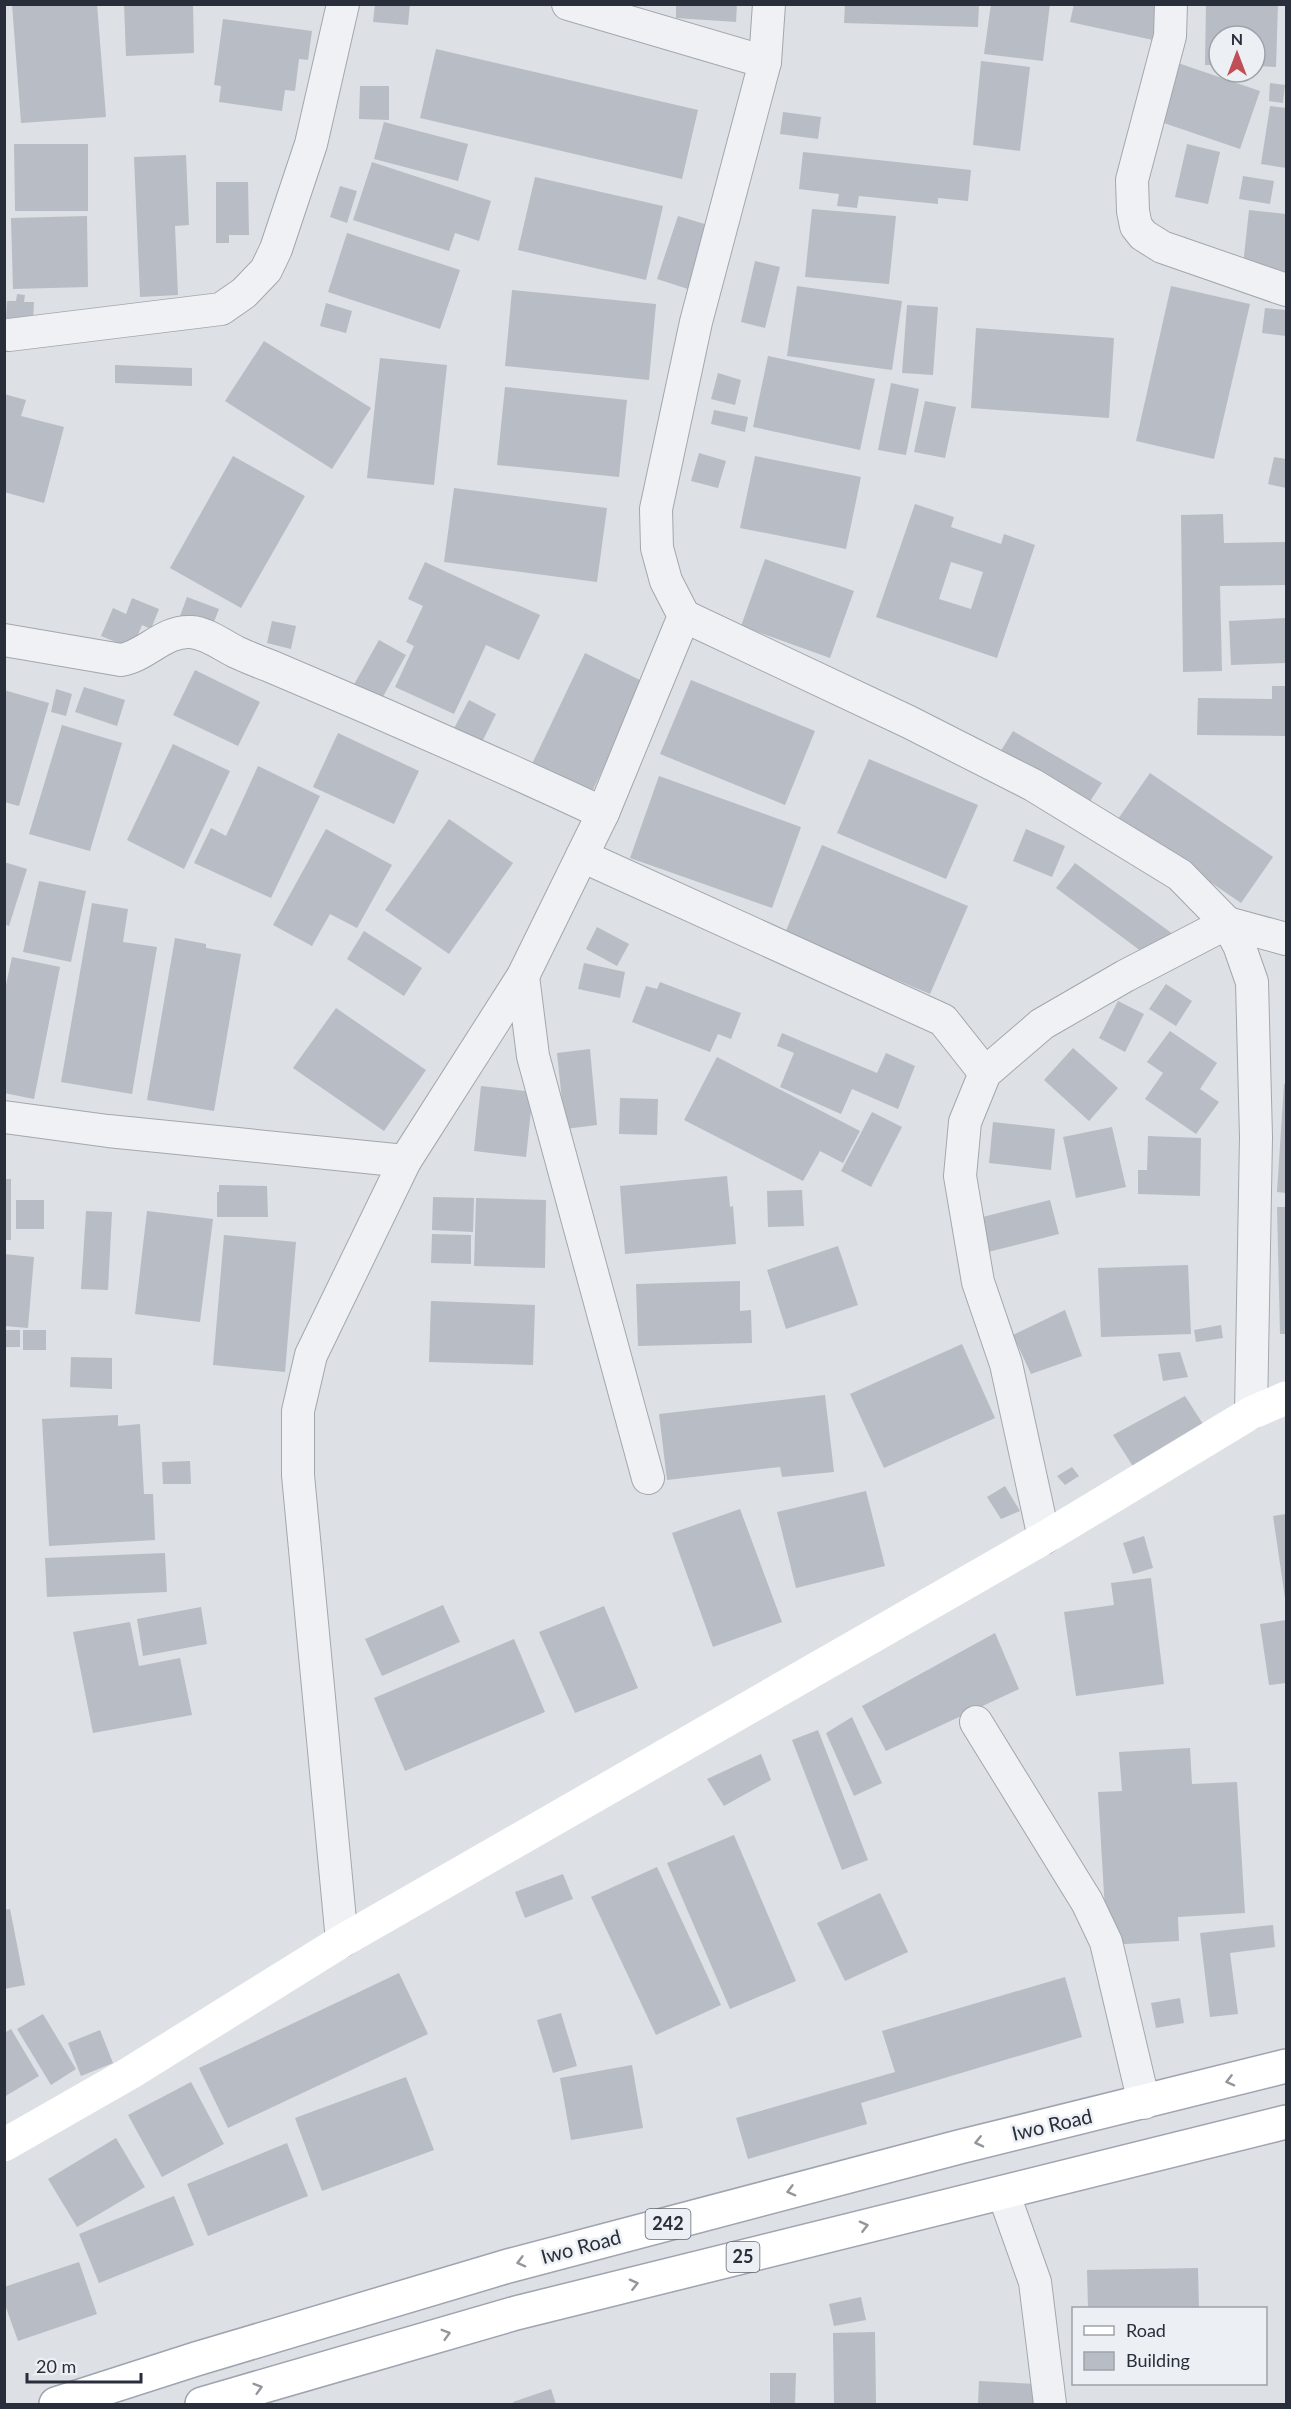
<svg xmlns="http://www.w3.org/2000/svg" width="1291" height="2409" viewBox="0 0 1291 2409" font-family="Lato,sans-serif">
	<style>
		.building { fill: #b8bcc5; fill-rule: evenodd }
		.lines { fill: none; stroke-linecap: round; stroke-linejoin: round }
		.street-casing { stroke: #a3a7ae; stroke-width: 34 }
		.primary-casing { stroke: #9ea4b0; stroke-width: 36 }
		.street { stroke: #f0f1f4; stroke-width: 32 }
		.secondary { stroke: #fff; stroke-width: 33 }
		.primary { stroke: #fff; stroke-width: 33 }
		.oneway { stroke: #94969c }
		.labels { text-anchor: middle; stroke-width: 5; stroke-linejoin: round; paint-order: stroke }
		.shield { fill: #eceff3; stroke: #636872; stroke-width: 1.5 }
		.shield-label { font-size: 18px; font-weight: bold; fill: #282e3a }
		.street-label { font-size: 20px; fill: #282e3a; stroke: #eceff3 }
	</style>
	<rect width="100%" height="100%" fill="#dde0e5"/>
	<g class="building">
		<path d="M12 4H97L106 117 21 123Z"/>
		<path d="M124 4H193L194 53 126 56Z"/>
		<path d="M375 4H410L408 25 373 22Z"/>
		<path d="M676 4H737L736 22 676 18Z"/>
		<path d="M845 4H979L978 27 844 23Z"/>
		<path d="M991 4H1050L1043 61 984 54Z"/>
		<path d="M1074 4H1161L1153 40 1070 22Z"/>
		<path d="M1206 4H1278L1276 67 1255 66V36H1219V65H1205Z"/>
		<path d="M223 19 312 31 308 60 299 59 295 91 285 90 282 111 219 102 221 86 214 85Z"/>
		<path d="M436 49 698 110 682 179 420 118Z"/>
		<path d="M981 61 1030 67 1020 151 973 145Z"/>
		<path d="M1178 63 1260 91 1240 149 1158 121Z"/>
		<path d="M1270 83 1285 85 1283 103 1269 101Z"/>
		<path d="M360 86H389V120L359 119Z"/>
		<path d="M1270 106 1286 108V168L1261 164Z"/>
		<path d="M783 112 821 117 818 139 780 134Z"/>
		<path d="M384 122 468 144 458 181 374 159Z"/>
		<path d="M14 144H88V211H15Z"/>
		<path d="M1187 144 1220 152 1208 204 1175 197Z"/>
		<path d="M803 152 971 170 968 201 938 198V204L859 196 857 208 837 206 839 194 799 189Z"/>
		<path d="M186 155 189 225 175 226 178 295 140 297 134 157Z"/>
		<path d="M372 162 491 201 479 241 455 233 449 251 353 220Z"/>
		<path d="M1243 176 1274 181 1270 204 1239 199Z"/>
		<path d="M535 177 663 206 646 280 518 250Z"/>
		<path d="M216 182H248L249 235H229V243H216Z"/>
		<path d="M340 186 357 191 347 223 330 217Z"/>
		<path d="M812 209 896 216 889 284 805 277Z"/>
		<path d="M1249 210 1286 214V279L1242 274Z"/>
		<path d="M87 216 88 287 13 289 11 218Z"/>
		<path d="M678 216 708 225 688 289 657 279Z"/>
		<path d="M347 233 460 270 440 329 328 292Z"/>
		<path d="M755 261 780 267 765 328 741 322Z"/>
		<path d="M797 286 902 301 892 370 787 356Z"/>
		<path d="M1171 286 1250 304 1214 459 1136 441Z"/>
		<path d="M512 290 656 304 649 380 505 366Z"/>
		<path d="M17 294 25 295 24 302H34L33 320 6 318 7 301H16Z"/>
		<path d="M326 303 352 311 346 333 320 326Z"/>
		<path d="M907 305 938 307 933 375 902 373Z"/>
		<path d="M1265 308 1286 310V336L1262 333Z"/>
		<path d="M976 328 1114 338 1109 418 971 408Z"/>
		<path d="M264 341 371 408 332 469 225 401Z"/>
		<path d="M768 356 875 379 860 450 753 427Z"/>
		<path d="M380 358 447 365 434 485 367 478Z"/>
		<path d="M115 365 192 368V386L115 383Z"/>
		<path d="M718 373 741 380 735 405 711 399Z"/>
		<path d="M891 383 919 389 906 455 878 450Z"/>
		<path d="M505 387 627 400 619 477 497 465Z"/>
		<path d="M4 394 26 400 21 416 64 427 44 503 4 492Z"/>
		<path d="M925 401 956 407 945 458 914 452Z"/>
		<path d="M714 410 748 417 745 432 711 424Z"/>
		<path d="M699 453 726 461 718 488 691 481Z"/>
		<path d="M233 456 305 496 241 608 170 568Z"/>
		<path d="M755 456 861 477 846 549 740 528Z"/>
		<path d="M1274 457 1286 459V488L1268 484Z"/>
		<path d="M454 488 607 508 597 582 444 562Z"/>
		<path d="M915 504 954 517 951 527 1001 544 1004 534 1035 545 997 658 876 617ZM951 562 983 572 971 609 939 599Z"/>
		<path d="M1223 514 1224 543 1286 542V585L1220 586 1222 671 1183 672 1181 515Z"/>
		<path d="M765 559 854 591 830 658 741 626Z"/>
		<path d="M425 562 540 615 519 660 486 645 454 714 395 687 414 646 406 642 423 606 408 599Z"/>
		<path d="M187 597 219 609 212 627 180 616Z"/>
		<path d="M132 598 159 609 151 629 142 625 132 649 101 636 113 608 126 614Z"/>
		<path d="M1286 618V663L1231 665 1229 621Z"/>
		<path d="M272 621 296 626 291 649 267 643Z"/>
		<path d="M379 640 406 655 379 704 352 688Z"/>
		<path d="M585 653 644 682 591 794 531 766Z"/>
		<path d="M195 670 260 702 238 746 173 715Z"/>
		<path d="M691 680 815 731 785 805 660 754Z"/>
		<path d="M1272 686H1286V736L1197 735 1198 698 1272 699Z"/>
		<path d="M84 687 125 700 117 726 75 712Z"/>
		<path d="M56 689 72 694 66 716 51 712Z"/>
		<path d="M4 690 49 703 19 806 4 802Z"/>
		<path d="M469 700 496 714 478 750 450 736Z"/>
		<path d="M62 725 122 743 90 851 29 834Z"/>
		<path d="M1013 731 1102 783 1087 806 999 754Z"/>
		<path d="M338 733 419 771 394 824 313 787Z"/>
		<path d="M173 744 230 771 184 869 127 840Z"/>
		<path d="M869 759 978 805 946 879 837 833Z"/>
		<path d="M258 766 320 796 271 898 194 863 211 828 226 836Z"/>
		<path d="M1150 773 1273 857 1241 903 1118 819Z"/>
		<path d="M659 776 801 827 772 908 630 858Z"/>
		<path d="M449 819 513 863 449 954 385 910Z"/>
		<path d="M326 829 392 865 357 928 330 914 312 946 273 925Z"/>
		<path d="M1026 829 1065 846 1052 877 1013 861Z"/>
		<path d="M822 845 968 906 930 994 785 933Z"/>
		<path d="M4 862 27 869 9 926 4 924Z"/>
		<path d="M1075 863 1173 934 1153 960 1056 888Z"/>
		<path d="M39 881 86 891 71 962 23 952Z"/>
		<path d="M92 903 128 909 123 942 157 947 132 1094 61 1082Z"/>
		<path d="M597 927 629 944 617 966 586 949Z"/>
		<path d="M364 931 422 968 404 996 347 959Z"/>
		<path d="M175 938 206 944V948L241 954 214 1111 147 1100Z"/>
		<path d="M12 957 60 967 34 1099 4 1093V994Z"/>
		<path d="M584 963 625 972 620 998 578 989Z"/>
		<path d="M660 982 741 1013 731 1039 718 1034 710 1052 632 1022 646 986 657 989Z"/>
		<path d="M1166 984 1192 1001 1176 1026 1149 1009Z"/>
		<path d="M1118 1001 1144 1014 1125 1052 1099 1038Z"/>
		<path d="M336 1008 426 1070 384 1131 293 1068Z"/>
		<path d="M1170 1031 1217 1063 1200 1089 1219 1102 1196 1134 1145 1099 1163 1073 1147 1062Z"/>
		<path d="M782 1033 877 1073 886 1053 915 1066 898 1109 852 1089 841 1114 780 1087 794 1053 777 1046Z"/>
		<path d="M1073 1048 1118 1088 1089 1121 1044 1080Z"/>
		<path d="M590 1049 597 1125 565 1129 557 1053Z"/>
		<path d="M717 1057 860 1131 843 1163 820 1151 803 1181 684 1120Z"/>
		<path d="M1284 1084H1286V1193L1277 1192Z"/>
		<path d="M481 1086 533 1092 526 1157 474 1151Z"/>
		<path d="M620 1098 658 1099 657 1135 619 1134Z"/>
		<path d="M872 1112 902 1127 871 1187 841 1171Z"/>
		<path d="M993 1122 1055 1129 1051 1170 989 1163Z"/>
		<path d="M1112 1127 1126 1187 1076 1198 1063 1137Z"/>
		<path d="M1148 1136 1201 1138 1200 1196 1138 1194V1170H1147Z"/>
		<path d="M727 1176 730 1207 733 1206 736 1244 625 1254 620 1186Z"/>
		<rect x="4" y="1179" width="7" height="61"/>
		<path d="M219 1185 267 1186 268 1217H217V1192H219Z"/>
		<path d="M802 1190 804 1226 768 1227 767 1191Z"/>
		<path d="M433 1197 474 1198 473 1232 432 1230Z"/>
		<path d="M476 1198 546 1200 545 1268 474 1266Z"/>
		<rect x="16" y="1200" width="28" height="29"/>
		<path d="M1050 1200 1059 1234 980 1254 971 1220Z"/>
		<path d="M1277 1207H1286V1334H1280Z"/>
		<path d="M86 1211 112 1212 108 1290 81 1289Z"/>
		<path d="M147 1211 213 1219 200 1322 135 1314Z"/>
		<path d="M432 1234 471 1235V1264L431 1263Z"/>
		<path d="M224 1235 296 1242 285 1372 213 1365Z"/>
		<path d="M838 1246 858 1305 786 1329 767 1270Z"/>
		<path d="M4 1254 34 1257 28 1328 4 1326Z"/>
		<path d="M1188 1265 1191 1334 1101 1337 1098 1268Z"/>
		<path d="M740 1281V1311L751 1310 752 1343 638 1346 636 1284Z"/>
		<path d="M431 1301 535 1305 533 1365 429 1362Z"/>
		<path d="M1065 1310 1082 1356 1031 1374 1013 1335Z"/>
		<path d="M1221 1325 1223 1338 1196 1342 1194 1330Z"/>
		<rect x="4" y="1330" width="16" height="17"/>
		<rect x="23" y="1330" width="23" height="20"/>
		<path d="M962 1344 995 1418 884 1468 850 1394Z"/>
		<path d="M1180 1352 1188 1377 1163 1381 1158 1354Z"/>
		<path d="M71 1357 112 1358V1389L70 1387Z"/>
		<path d="M825 1395 834 1472 782 1477 780 1467 667 1480 659 1414Z"/>
		<path d="M1185 1396 1203 1424 1134 1468 1113 1435Z"/>
		<path d="M118 1415V1426L140 1424 144 1494H153L155 1540 49 1546 42 1419Z"/>
		<path d="M190 1461 191 1484H163L162 1462Z"/>
		<path d="M1072 1467 1079 1476 1065 1485 1057 1476Z"/>
		<path d="M1005 1486 1020 1511 1001 1519 987 1497Z"/>
		<path d="M866 1491 885 1566 796 1588 777 1512Z"/>
		<path d="M740 1509 782 1622 713 1647 672 1533Z"/>
		<path d="M1286 1514V1598H1285L1273 1516Z"/>
		<path d="M1144 1536 1153 1568 1133 1574 1123 1543Z"/>
		<path d="M165 1553 167 1592 47 1597 45 1558Z"/>
		<path d="M1151 1578 1164 1684 1076 1696 1064 1612 1114 1605 1111 1583Z"/>
		<path d="M443 1605 460 1642 382 1676 365 1639Z"/>
		<path d="M604 1606 638 1688 575 1713 539 1632Z"/>
		<path d="M201 1607 207 1644 143 1656 137 1619Z"/>
		<path d="M1286 1620V1683L1269 1685 1260 1624Z"/>
		<path d="M130 1622 139 1666 180 1658 192 1715 93 1733 73 1632Z"/>
		<path d="M995 1633 1019 1689 886 1751 862 1706Z"/>
		<path d="M514 1639 545 1712 405 1771 374 1698Z"/>
		<path d="M852 1717 882 1783 854 1796 826 1733Z"/>
		<path d="M818 1730 868 1860 842 1870 792 1740Z"/>
		<path d="M1190 1748 1192 1784 1237 1782 1245 1913 1178 1917 1179 1941 1107 1945 1098 1792 1122 1791 1119 1752Z"/>
		<path d="M761 1754 771 1780 724 1806 707 1779Z"/>
		<path d="M734 1835 796 1981 730 2009 667 1863Z"/>
		<path d="M657 1867 721 2005 656 2035 591 1897Z"/>
		<path d="M563 1874 573 1899 525 1918 515 1892Z"/>
		<path d="M880 1893 908 1952 845 1981 817 1923Z"/>
		<path d="M10 1909 25 1985 4 1989V1910Z"/>
		<path d="M1273 1925 1275 1947 1230 1953 1238 2014 1210 2017 1200 1933Z"/>
		<path d="M399 1973 428 2034 228 2128 199 2068Z"/>
		<path d="M1065 1977 1082 2037 861 2103 867 2124 748 2159 736 2118 895 2072 882 2031Z"/>
		<path d="M1180 1998 1184 2023 1156 2028 1151 2003Z"/>
		<path d="M561 2013 577 2066 553 2073 537 2020Z"/>
		<path d="M43 2014 76 2069 51 2085 17 2029Z"/>
		<path d="M11 2029 39 2076 4 2097V2033Z"/>
		<path d="M100 2030 113 2063 81 2076 68 2043Z"/>
		<path d="M632 2065 643 2128 571 2140 560 2078Z"/>
		<path d="M406 2077 434 2150 322 2191 295 2118Z"/>
		<path d="M191 2082 224 2144 162 2177 128 2115Z"/>
		<path d="M116 2138 145 2187 77 2227 48 2179Z"/>
		<path d="M287 2143 308 2196 208 2236 187 2184Z"/>
		<path d="M174 2196 194 2245 99 2283 79 2234Z"/>
		<path d="M79 2262 97 2314 18 2341 4 2302V2287Z"/>
		<path d="M1198 2268 1199 2308H1088L1087 2270Z"/>
		<path d="M861 2297 866 2320 834 2326 829 2304Z"/>
		<path d="M875 2332 876 2404H834L833 2333Z"/>
		<path d="M770 2373H796L795 2404H770Z"/>
		<path d="M979 2381 1038 2384 1037 2404H978Z"/>
		<path d="M551 2389 556 2404H514L513 2402Z"/>
	</g>
	<g class="lines">
		<g class="street-casing">
			<g id="street">
				<path d="M568 4 765 62"/>
				<path d="M1171 4 1170 36 1132 180 1133 211 1136 226 1143 235 1162 247 1286 290"/>
				<path d="M9 335 221 309 244 293 266 270 276 249 311 144 343 4"/>
				<path d="M684 616 909 722 1033 785 1180 875 1227 923 1239 945 1252 982 1256 1137 1251 1413"/>
				<path d="M4 640 121 660C146 656 164 630 191 632 207 633 222 645 236 652 247 657 259 662 270 666 382 713 493 762 603 813"/>
				<path d="M582 856 943 1020 985 1073"/>
				<path d="M523 976 533 1056 648 1478"/>
				<path d="M4 1117 108 1131 405 1161"/>
				<path d="M1044 1538 1006 1364 978 1282 960 1176 965 1122 985 1073 1042 1024 1125 976 1227 923 1286 939"/>
				<path d="M976 1722 1087 1902 1106 1942 1144 2103"/>
				<path d="M342 1941 298 1475V1411L311 1355 405 1161 523 976 603 813 684 616 666 581 657 548 656 509 696 322 765 62 769 4"/>
				<path d="M1003 2192 1035 2282 1050 2404"/>
			</g>
		</g>
		<g class="primary-casing">
			<g id="primary">
				<path d="M56 2404 196 2359 508 2266 959 2147 1286 2066"/>
				<path d="M202 2404 516 2313 1286 2122"/>
			</g>
		</g>
		<use href="#street" class="street"/>
		<path class="secondary" d="M4 2145 130 2073 342 1941 1044 1538 1251 1413 1286 1398"/>
		<use href="#primary" class="primary"/>
	</g>
	<defs><path id="oneway-chevron" d="M-2-3.5L2.5 0L-2 3.5" fill="none" stroke-width="1.6" stroke-linecap="round" stroke-linejoin="round" transform="scale(1.5)"/></defs>
	<g class="oneway">
		<use href="#oneway-chevron" transform="translate(1230 2081) rotate(166)"/>
		<use href="#oneway-chevron" transform="translate(979 2142) rotate(167)"/>
		<use href="#oneway-chevron" transform="translate(791 2191) rotate(165)"/>
		<use href="#oneway-chevron" transform="translate(864 2226) rotate(-14)"/>
		<use href="#oneway-chevron" transform="translate(521 2262) rotate(165)"/>
		<use href="#oneway-chevron" transform="translate(634 2284) rotate(-14)"/>
		<use href="#oneway-chevron" transform="translate(446 2334) rotate(-16)"/>
		<use href="#oneway-chevron" transform="translate(258 2388) rotate(-16)"/>
	</g>
	<g class="labels">
		<g class="shield">
			<rect x="645.5" y="2209" width="45" height="30" rx="4.5"/>
			<rect x="726.5" y="2242" width="33" height="30" rx="4.5"/>
		</g>
		<g class="shield-label">
			<text x="668" y="2230">242</text>
			<text x="743" y="2263">25</text>
		</g>
		<g class="street-label">
			<text transform="translate(1052 2125) rotate(-13)" y="7">Iwo Road</text>
			<text transform="translate(581 2247) rotate(-15)" y="7">Iwo Road</text>
		</g>
	</g>
	<rect width="1291" height="2409" fill="none" stroke="#282e3a" stroke-width="12"/>
	<rect x="1072" y="2307" width="195" height="78" fill="#eceff3" stroke="#9ea2a9" stroke-width="1.5"/>
	<rect x="1084" y="2326" width="30" height="9" fill="#ffffff" stroke="#9ea2a9" stroke-width="1.5"/>
	<text x="1126" y="2337" font-size="18" fill="#282e3a">Road</text>
	<rect x="1084" y="2352" width="30" height="18" fill="#b8bcc5" stroke="#9ea2a9" stroke-width="1.5"/>
	<text x="1126" y="2367" font-size="18" fill="#282e3a">Building</text>
	<g transform="translate(1237 54)"><circle r="28" fill="#eceff3" stroke="#9ea2a9" stroke-width="1.5"/>
	<path d="M0-4.5L10 22L0 15L-10 22Z" fill="#bf4e56"/>
	<text y="-9" font-size="16" font-weight="bold" text-anchor="middle" fill="#282e3a">N</text>
	</g>
	<path d="M27 2373v9h114v-9" fill="none" stroke="#282e3a" stroke-width="3"/>
	<text x="36" y="2373" font-size="18" fill="#282e3a" stroke="#eceff3" stroke-width="4.5" paint-order="stroke">20 m</text>
</svg>
